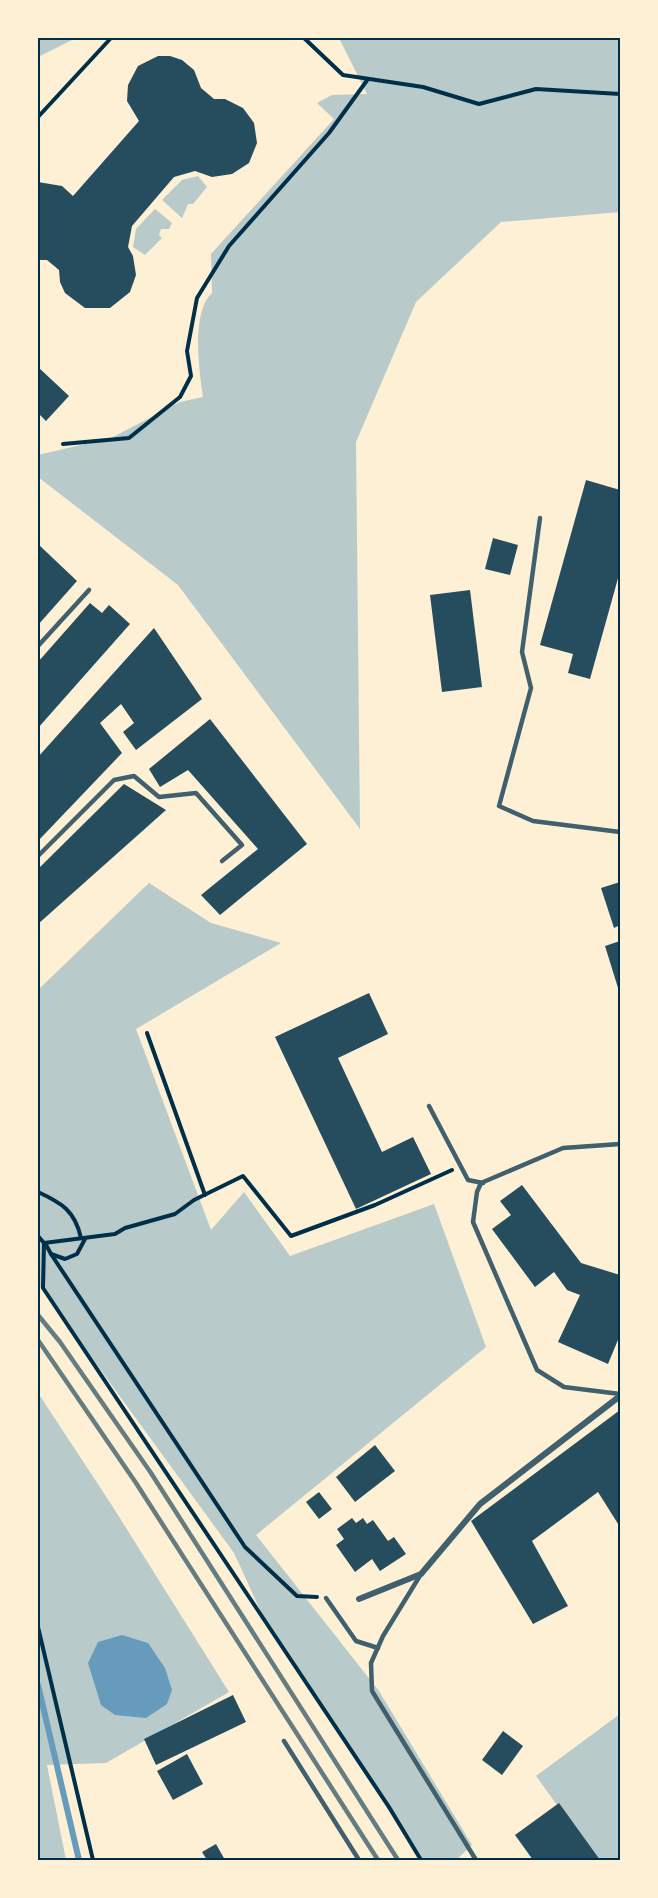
<svg xmlns="http://www.w3.org/2000/svg" width="658" height="1898" viewBox="0 0 658 1898" font-family="'Open Sans',sans-serif">
	<style>
		.green { fill: #b9caca }
		.water { fill: #669bbc }
		.lines { fill: none; stroke-linecap: round; stroke-linejoin: round }
		.stream { stroke: #669bbc; stroke-width: 6 }
		.building { fill: #264d5e }
		.path { stroke: #003049; stroke-width: 4 }
		.service { stroke: #3f606c; stroke-width: 4.5 }
		.minor { stroke: #3f606c; stroke-width: 6 }
		.rail { stroke: #657d81; stroke-width: 4.5 }
		.neatline { fill: none; stroke: #003049; stroke-width: 2 }
	</style>
	<rect width="100%" height="100%" fill="#fdf0d5"/>
	<g class="green">
		<path d="M38 38H76L38 57Z"/>
		<path d="M339 38H620V212L501 222 416 302 356 442 360 829 178 585 38 477V455L111 438 180 402 203 397C199 370 191 313 212 293L211 254 334 119 317 103 332 95 367 94Z"/>
		<path d="M198 176 207 187 193 204H188L182 218 162 200 182 180Z"/>
		<path d="M155 209 172 223 169 229H161L159 235 162 238 145 255 133 247 136 229Z"/>
		<path d="M149 883 211 923 281 943 136 1029 211 1230 244 1192 290 1256 434 1204 486 1347 256 1535 379 1691 472 1845 456 1860H421L267 1625 234 1553 38 1284V990Z"/>
		<path d="M38 1393 111 1504 229 1692 106 1763 47 1765 66 1860H38Z"/>
		<path d="M620 1714V1860H597L536 1776Z"/>
	</g>
	<path class="water" d="M122 1635 148 1643 165 1668 172 1690 167 1704 146 1718 115 1715 101 1705 88 1663 98 1642Z"/>
	<g class="lines">
		<path class="stream" d="M38 1685 79 1860"/>
	</g>
	<g class="building">
		<path d="M158 56H170L182 60 194 70 201 88 214 99H225L243 108 254 123 257 143 249 163 232 174 212 177 195 171 174 177 132 226 128 247 133 256 136 275 130 292 110 308H85L65 293 60 282 59 270 47 260H38V182L62 186 73 196 139 121 127 101 128 85 138 66Z"/>
		<path d="M38 367 69 396 46 421 38 413Z"/>
		<path d="M586 480 620 490V571L590 679 568 673 573 654 540 645Z"/>
		<path d="M493 538 518 545 510 575 485 569Z"/>
		<path d="M38 544 77 581 38 625Z"/>
		<path d="M470 590 482 687 442 692 430 595Z"/>
		<path d="M90 603 102 613 109 605 130 624 38 728V662Z"/>
		<path d="M154 628 202 699 136 750 123 732 134 723 121 704 100 723 122 753 38 841V757Z"/>
		<path d="M210 719 307 844 220 915 201 895 258 849 188 770 160 787 149 769Z"/>
		<path d="M124 784 166 810 38 924V869Z"/>
		<path d="M620 882V925L614 928 601 888Z"/>
		<path d="M620 941V990L619 991 605 946Z"/>
		<path d="M369 993 388 1034 338 1058 382 1152 413 1137 431 1174 356 1209 275 1037Z"/>
		<path d="M522 1185 581 1263 620 1275V1335L608 1364 558 1342 580 1295 567 1290 554 1272 535 1287 492 1229 511 1215 500 1201Z"/>
		<path d="M620 1410V1527L598 1492 532 1541 568 1606 533 1624 471 1521Z"/>
		<path d="M375 1445 395 1471 355 1502 336 1477Z"/>
		<path d="M319 1492 332 1509 319 1519 306 1502Z"/>
		<path d="M352 1518 356 1523 363 1518 367 1524 373 1520 388 1541 394 1537 406 1554 380 1571 372 1559 355 1572 336 1545 344 1539 337 1529Z"/>
		<path d="M233 1695 246 1722 156 1765 144 1739Z"/>
		<path d="M503 1731 523 1746 502 1775 482 1760Z"/>
		<path d="M187 1754 203 1784 173 1800 157 1771Z"/>
		<path d="M559 1803 600 1860H533L515 1835Z"/>
		<path d="M216 1844 225 1860H207L202 1852Z"/>
	</g>
	<g class="lines">
		<g class="path">
			<path d="M304 38 343 75 423 87 479 104 536 89 620 94"/>
			<path d="M38 117 111 38"/>
			<path d="M63 444 129 438 180 397 191 376 187 351 197 298 229 246 329 133 368 79"/>
			<path d="M147 1033 205 1195"/>
			<path d="M38 1192C62 1203 75 1211 81 1238"/>
			<path d="M38 1236 44 1243 115 1234 125 1228 175 1214 194 1200 243 1176 291 1236 375 1205 452 1170"/>
			<path d="M44 1243 43 1288 389 1807 421 1860"/>
			<path d="M45 1243 51 1254 65 1259 77 1254 85 1239"/>
			<path d="M51 1254 245 1547 297 1596 317 1597"/>
			<path d="M38 1627 93 1860"/>
		</g>
		<g class="service">
			<path d="M540 518 522 652 531 688 499 806 533 821 620 832"/>
			<path d="M38 646 89 590"/>
			<path d="M38 856 114 780 134 776 159 797 196 793 242 845 222 861"/>
			<path d="M429 1106 468 1180 483 1183"/>
			<path d="M620 1144 563 1148 481 1183 477 1192 473 1222 537 1370 564 1387 620 1394"/>
			<path d="M421 1574 383 1636 371 1663 372 1691 476 1860"/>
			<path d="M326 1598 356 1641 378 1648"/>
			<path d="M284 1741 359 1860"/>
		</g>
		<path class="minor" d="M359 1599 421 1574 480 1504 620 1396"/>
		<g class="rail">
			<path d="M38 1315 60 1342 151 1473 398 1860"/>
			<path d="M38 1340 136 1483 378 1860"/>
		</g>
	</g>
	<rect width="658" height="1898" fill="none" stroke="#fdf0d5" stroke-width="78"/>
	<rect x="39" y="39" width="580" height="1820" class="neatline"/>
</svg>
